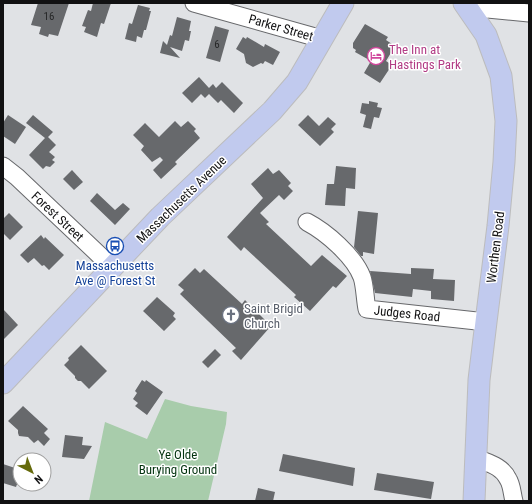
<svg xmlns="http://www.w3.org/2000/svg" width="532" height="504" viewBox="0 0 532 504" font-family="'Roboto Condensed',sans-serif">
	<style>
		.green { fill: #a8ccab }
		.building { fill: #67696c }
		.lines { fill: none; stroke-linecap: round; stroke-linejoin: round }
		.minor-casing { stroke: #67686b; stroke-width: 19 }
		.major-casing { stroke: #bcbcbd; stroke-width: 23 }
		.minor { stroke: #fff; stroke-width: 17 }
		.major { stroke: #c1caee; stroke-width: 21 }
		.labels { text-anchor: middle; stroke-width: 3; stroke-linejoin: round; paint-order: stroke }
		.number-label { font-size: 11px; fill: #262728 }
		.street-label { font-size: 13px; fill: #111112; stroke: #fff }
		.hotel-label { font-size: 13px; fill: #b23c85; stroke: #fff; text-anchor: start }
		.transit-label { font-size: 13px; fill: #164399; stroke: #fff }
		.worship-label { font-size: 13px; fill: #5b616d; stroke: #fff; text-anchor: start }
		.park-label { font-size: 13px; fill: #03330f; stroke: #fff }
	</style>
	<rect width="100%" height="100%" fill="#e0e2e5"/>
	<path class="green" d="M165 399 191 406 227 412 226 424 208 501H89L105 422 147 439Z"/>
	<g class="building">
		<path d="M38 3H69L58 36 49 34 48 37 39 34 41 27 31 25Z"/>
		<path d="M93 3H111L104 24 101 23 97 37 84 32 86 27 82 26 88 10 91 11Z"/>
		<path d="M138 5 150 8 149 11H151L146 30H144L142 38 137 36 136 42 125 39 129 23 132 24Z"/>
		<path d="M177 17 191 21 189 31H191L189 41 185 40 182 51 170 47 180 58 160 53 163 41 167 45 170 35 172 36Z"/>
		<path d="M365 24 388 37 386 40 395 46 386 61 392 65 380 83 364 73 371 61 355 52 356 50 353 48V43Z"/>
		<path d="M215 26 229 30 220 62 206 58Z"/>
		<path d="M243 37 246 39 247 37 264 47 265 44 280 52 273 65 265 61 263 64 261 63 253 67 246 63 244 54 236 49Z"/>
		<path d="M199 77 209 88 213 84 216 88 222 82 243 103 234 113 221 100 218 103 209 94 205 98 201 94 192 103 182 93Z"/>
		<path d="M369 101 378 103 377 107 382 108 379 118 374 117 371 129 363 127 366 115 360 113 362 103 369 104Z"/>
		<path d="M8 115 26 127 15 144 3 136V123Z"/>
		<path d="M33 115 53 132 48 137 56 145 49 152 55 157 52 160 55 162 50 167 46 166 43 169 29 155 45 138 26 123Z"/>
		<path d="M308 115 319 126 328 117 336 124 331 129 334 132 320 146 298 125Z"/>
		<path d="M175 121 181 127 188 121 196 129 194 131 200 138 175 162 177 164 161 179 153 170 163 160 160 157 152 162 141 150 144 146 133 135 145 123 159 137Z"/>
		<path d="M336 166 356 168 355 189 346 188 345 206 325 205 327 184H334Z"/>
		<path d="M268 168 273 174 279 170 291 183 288 186 293 191 284 200 279 195 260 213 269 222 266 224 311 266 322 255 347 276 336 288 333 286 310 311 294 297 296 295 244 247 241 251 227 237 263 198 251 184Z"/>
		<path d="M72 170 83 182 74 190 63 179Z"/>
		<path d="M97 193 115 210 123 203 130 209 115 225 90 201Z"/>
		<path d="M358 211 378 213 374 254 363 252V256H361L354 247Z"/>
		<path d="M9 213 23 227 10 240 3 233V219Z"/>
		<path d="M41 235 44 239 45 237 64 255 49 270 44 265 42 266 34 258 28 263 20 255Z"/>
		<path d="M195 268 200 273 204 269 242 304 245 300 271 326 241 360 232 351 236 348 180 294 184 290 178 285Z"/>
		<path d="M411 268 434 269 433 279 455 280 454 301 431 299V291L413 289 412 297 375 293 370 271 411 274Z"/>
		<path d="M157 297 175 313 173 316 176 319 164 331 143 311Z"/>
		<path d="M3 309 18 325 3 340Z"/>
		<path d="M81 345 107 371 89 389 81 381H78L75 378V376L64 365 69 360 68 358Z"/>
		<path d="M215 349 221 355 208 368 202 362Z"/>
		<path d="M142 380 145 382 146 380 163 392 147 415 135 406 138 403 133 399 137 393 135 391Z"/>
		<path d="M23 406 48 429 44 433 50 439 44 446 38 440 34 443 28 437 19 436 18 433V430L8 421Z"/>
		<path d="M65 435 83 437 82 445 92 446 84 459 62 457Z"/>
		<path d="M283 454 355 468 353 486 279 471Z"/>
		<path d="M3 464 15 468 13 473 20 476 16 487 3 483Z"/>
		<path d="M377 473 434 482 431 499 374 490Z"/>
		<path d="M258 488 275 492 273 501H255Z"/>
	</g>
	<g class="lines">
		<g class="minor-casing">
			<g id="minor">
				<path d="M194 3 322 39"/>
				<path d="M467 7 529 13"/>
				<path d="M3 166 17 177 112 267"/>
				<path d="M307 222C326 232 354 256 362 277 365 286 365 299 367 309L486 322"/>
				<path d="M476 458C488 463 502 466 508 479 512 485 512 494 514 501"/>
			</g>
		</g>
		<g class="major-casing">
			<g id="major">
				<path d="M464 3 486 35 501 76 506 121 504 162 498 226 486 322 479 380 474 501"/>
				<path d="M3 383 160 217 272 111 297 82 343 3"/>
			</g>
		</g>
		<use href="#minor" class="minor"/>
		<use href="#major" class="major"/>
	</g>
	<defs>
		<g id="hotel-ring" transform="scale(0.9)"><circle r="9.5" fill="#fff" stroke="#d1479c" stroke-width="1.5"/><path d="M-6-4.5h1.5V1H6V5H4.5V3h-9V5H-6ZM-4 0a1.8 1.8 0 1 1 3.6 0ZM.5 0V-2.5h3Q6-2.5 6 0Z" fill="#d1479c"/></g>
		<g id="bus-ring" transform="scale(0.9)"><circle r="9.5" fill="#fff" stroke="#1a4fb4" stroke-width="1.5"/><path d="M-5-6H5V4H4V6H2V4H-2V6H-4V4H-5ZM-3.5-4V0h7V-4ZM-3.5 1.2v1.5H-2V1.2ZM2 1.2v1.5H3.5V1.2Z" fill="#1a4fb4"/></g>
		<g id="church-ring" transform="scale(0.9)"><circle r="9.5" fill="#fff" stroke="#6b7280" stroke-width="1.5"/><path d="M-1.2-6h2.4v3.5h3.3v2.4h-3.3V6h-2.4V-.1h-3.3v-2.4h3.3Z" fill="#6b7280"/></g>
	</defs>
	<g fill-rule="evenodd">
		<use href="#hotel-ring" x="376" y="56"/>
		<use href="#bus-ring" x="115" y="246"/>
		<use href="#church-ring" x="231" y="315"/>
	</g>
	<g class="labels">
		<g class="number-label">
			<text x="49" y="20">16</text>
			<text x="217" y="48">6</text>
		</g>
		<g class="street-label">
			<text transform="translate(281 27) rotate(16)" y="5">Parker Street</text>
			<text transform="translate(181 199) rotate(-44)" y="5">Massachusetts Avenue</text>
			<text transform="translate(58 216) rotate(43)" y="5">Forest Street</text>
			<text transform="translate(495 247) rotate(-83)" y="5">Worthen Road</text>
			<text transform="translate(407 313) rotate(6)" y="5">Judges Road</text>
		</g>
		<g class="hotel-label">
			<text x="389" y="54">The Inn at<tspan x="389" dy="15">Hastings Park</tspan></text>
		</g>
		<g class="transit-label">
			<text x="115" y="270">Massachusetts<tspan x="115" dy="15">Ave @ Forest St</tspan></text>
		</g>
		<g class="worship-label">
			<text x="244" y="313">Saint Brigid<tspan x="244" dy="15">Church</tspan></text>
		</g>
		<g class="park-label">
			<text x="178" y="459">Ye Olde<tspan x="178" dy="15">Burying Ground</tspan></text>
		</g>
	</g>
	<rect width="532" height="504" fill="none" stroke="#111112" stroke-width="8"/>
	<g transform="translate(32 472) rotate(138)"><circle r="19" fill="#ffffff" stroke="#a0a0a0"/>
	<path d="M0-3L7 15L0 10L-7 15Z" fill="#656a0b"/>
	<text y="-6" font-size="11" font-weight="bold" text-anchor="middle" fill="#111112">N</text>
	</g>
</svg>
